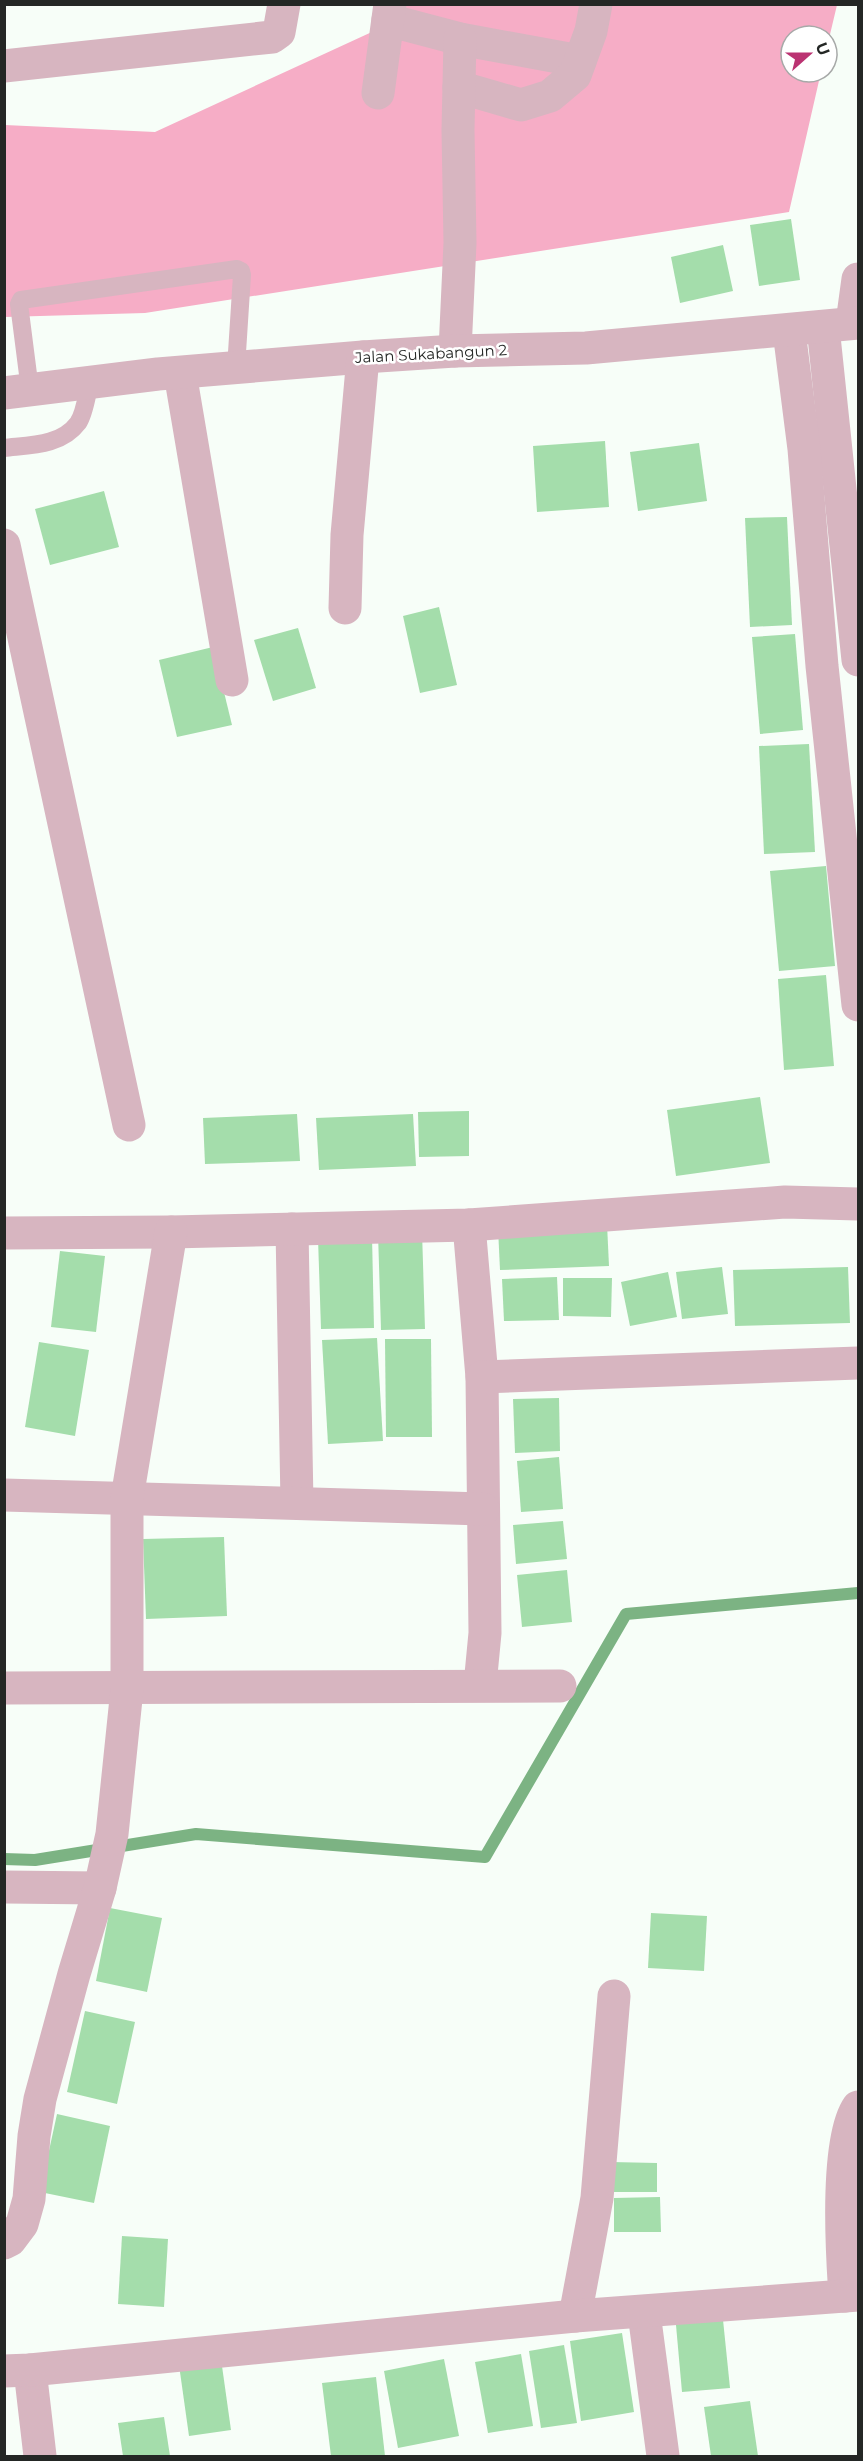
<svg xmlns="http://www.w3.org/2000/svg" width="863" height="2461" viewBox="0 0 863 2461" font-family="Montserrat,sans-serif">
	<style>
		.forest { fill: #f6adc6 }
		.lines { fill: none; stroke-linecap: round; stroke-linejoin: round }
		.stream { stroke: #7cb383; stroke-width: 12 }
		.building { fill: #a4ddab }
		.lane { stroke: #d7b5c0; stroke-width: 18 }
		.street { stroke: #d7b5c0; stroke-width: 33 }
		.labels { text-anchor: middle; stroke-width: 5; stroke-linejoin: round; paint-order: stroke }
		.street-label { font-size: 15px; fill: #242725; stroke: #fff }
	</style>
	<rect width="100%" height="100%" fill="#f7fef8"/>
	<path class="forest" d="M384 5H837L827 47V36H791V72H821L789 212 145 313 5 317V125L155 132 374 31Z"/>
	<g class="lines">
		<path class="stream" d="M4 1859 35 1860 196 1834 485 1857 626 1614 858 1593"/>
	</g>
	<g class="building">
		<path d="M791 219 800 280 759 286 750 225Z"/>
		<path d="M723 245 733 291 680 303 671 257Z"/>
		<path d="M605 441 609 507 537 512 533 446Z"/>
		<path d="M699 443 707 501 638 511 630 452Z"/>
		<path d="M104 491 119 547 50 565 35 509Z"/>
		<path d="M787 517 792 625 750 627 745 518Z"/>
		<path d="M439 607 457 685 420 693 403 616Z"/>
		<path d="M298 628 316 688 273 701 254 640Z"/>
		<path d="M795 634 803 730 760 734 752 637Z"/>
		<path d="M213 647 232 725 177 737 159 660Z"/>
		<path d="M809 744 815 852 764 854 759 746Z"/>
		<path d="M826 866 835 966 779 971 770 871Z"/>
		<path d="M826 975 834 1066 784 1070 778 979Z"/>
		<path d="M760 1097 770 1163 676 1176 667 1110Z"/>
		<path d="M469 1111V1156L419 1157 418 1112Z"/>
		<path d="M297 1114 300 1161 205 1164 203 1118Z"/>
		<path d="M413 1114 416 1166 319 1170 316 1118Z"/>
		<path d="M607 1224 609 1266 500 1270 498 1228Z"/>
		<path d="M422 1231 425 1329 381 1330 378 1233Z"/>
		<path d="M372 1236 374 1328 321 1329 318 1238Z"/>
		<path d="M60 1251 105 1256 96 1332 51 1327Z"/>
		<path d="M722 1267 728 1314 682 1319 676 1272Z"/>
		<path d="M848 1267 850 1323 735 1326 733 1270Z"/>
		<path d="M668 1272 677 1317 630 1326 621 1282Z"/>
		<path d="M557 1277 559 1320 504 1321 502 1279Z"/>
		<path d="M563 1278H612L611 1317 563 1316Z"/>
		<path d="M377 1338 383 1441 328 1444 322 1340Z"/>
		<path d="M385 1339H431L432 1437H386Z"/>
		<path d="M39 1342 89 1350 75 1436 25 1427Z"/>
		<path d="M559 1398 560 1451 515 1453 513 1399Z"/>
		<path d="M559 1457 563 1509 521 1512 517 1461Z"/>
		<path d="M563 1521 567 1559 516 1564 513 1525Z"/>
		<path d="M224 1537 227 1616 146 1619 143 1539Z"/>
		<path d="M567 1570 572 1622 522 1627 517 1575Z"/>
		<path d="M110 1908 162 1918 147 1992 96 1981Z"/>
		<path d="M651 1913 707 1916 704 1971 648 1968Z"/>
		<path d="M85 2011 135 2022 117 2104 67 2092Z"/>
		<path d="M57 2114 110 2126 94 2203 40 2192Z"/>
		<path d="M611 2162 657 2163V2192H611Z"/>
		<path d="M660 2197 661 2232H614V2198Z"/>
		<path d="M122 2236 168 2239 164 2307 118 2304Z"/>
		<path d="M722 2310 730 2388 682 2392 675 2314Z"/>
		<path d="M622 2333 634 2412 581 2421 570 2341Z"/>
		<path d="M564 2345 577 2423 541 2428 529 2351Z"/>
		<path d="M521 2354 533 2426 488 2433 475 2362Z"/>
		<path d="M221 2359 231 2430 189 2436 179 2365Z"/>
		<path d="M444 2359 459 2436 398 2448 384 2371Z"/>
		<path d="M376 2377 385 2456H331L322 2383Z"/>
		<path d="M750 2401 758 2456H711L704 2407Z"/>
		<path d="M164 2417 170 2456H123L118 2423Z"/>
	</g>
	<g class="lines">
		<g class="lane">
			<path d="M30 390 19 304 21 300 237 269 241 271 242 275 236 368"/>
			<path d="M4 448C30 445 61 446 78 423 85 413 87 393 90 382"/>
		</g>
		<g class="street">
			<path d="M388 20 460 39 580 61"/>
			<path d="M4 66 272 37 279 32 284 4"/>
			<path d="M459 87 521 105 550 96 575 75 591 31 596 4"/>
			<path d="M378 93 390 4"/>
			<path d="M852 323 858 279"/>
			<path d="M823 327 858 660"/>
			<path d="M789 331 804 449 822 666 858 1005"/>
			<path d="M455 351 460 243 458 130 460 39"/>
			<path d="M180 373 232 680"/>
			<path d="M4 393 158 374 363 357 455 351 586 348 858 323"/>
			<path d="M4 545 129 1125"/>
			<path d="M345 608 347 535 363 357"/>
			<path d="M469 1225 482 1377 485 1633 480 1685"/>
			<path d="M292 1229 297 1503"/>
			<path d="M4 1233 171 1232 469 1225 785 1202 858 1204"/>
			<path d="M482 1377 858 1363"/>
			<path d="M4 1495 483 1509"/>
			<path d="M4 1688 560 1686"/>
			<path d="M4 1887 100 1888"/>
			<path d="M4 2243 10 2240 22 2224 29 2199 34 2136 40 2099 74 1974 100 1888 112 1834 127 1689V1498L171 1232"/>
			<path d="M845 2296C842 2254 835 2140 858 2107"/>
			<path d="M644 2313 663 2456"/>
			<path d="M575 2316 597 2198 614 1996"/>
			<path d="M30 2370 40 2456"/>
			<path d="M4 2371 30 2370 575 2316 858 2295"/>
		</g>
	</g>
	<g class="labels">
		<g class="street-label">
			<text transform="translate(431 354) rotate(-3)" y="5">Jalan Sukabangun 2</text>
		</g>
	</g>
	<rect width="863" height="2461" fill="none" stroke="#242725" stroke-width="12"/>
	<g transform="translate(809 54) rotate(69)"><circle r="28" fill="#ffffff" stroke="#a7a9a8" stroke-width="1.5"/>
	<path d="M0-4.5L10 22L0 15L-10 22Z" fill="#bb3372"/>
	<text y="-9" font-size="16" font-weight="bold" text-anchor="middle" fill="#242725">U</text>
	</g>
</svg>
